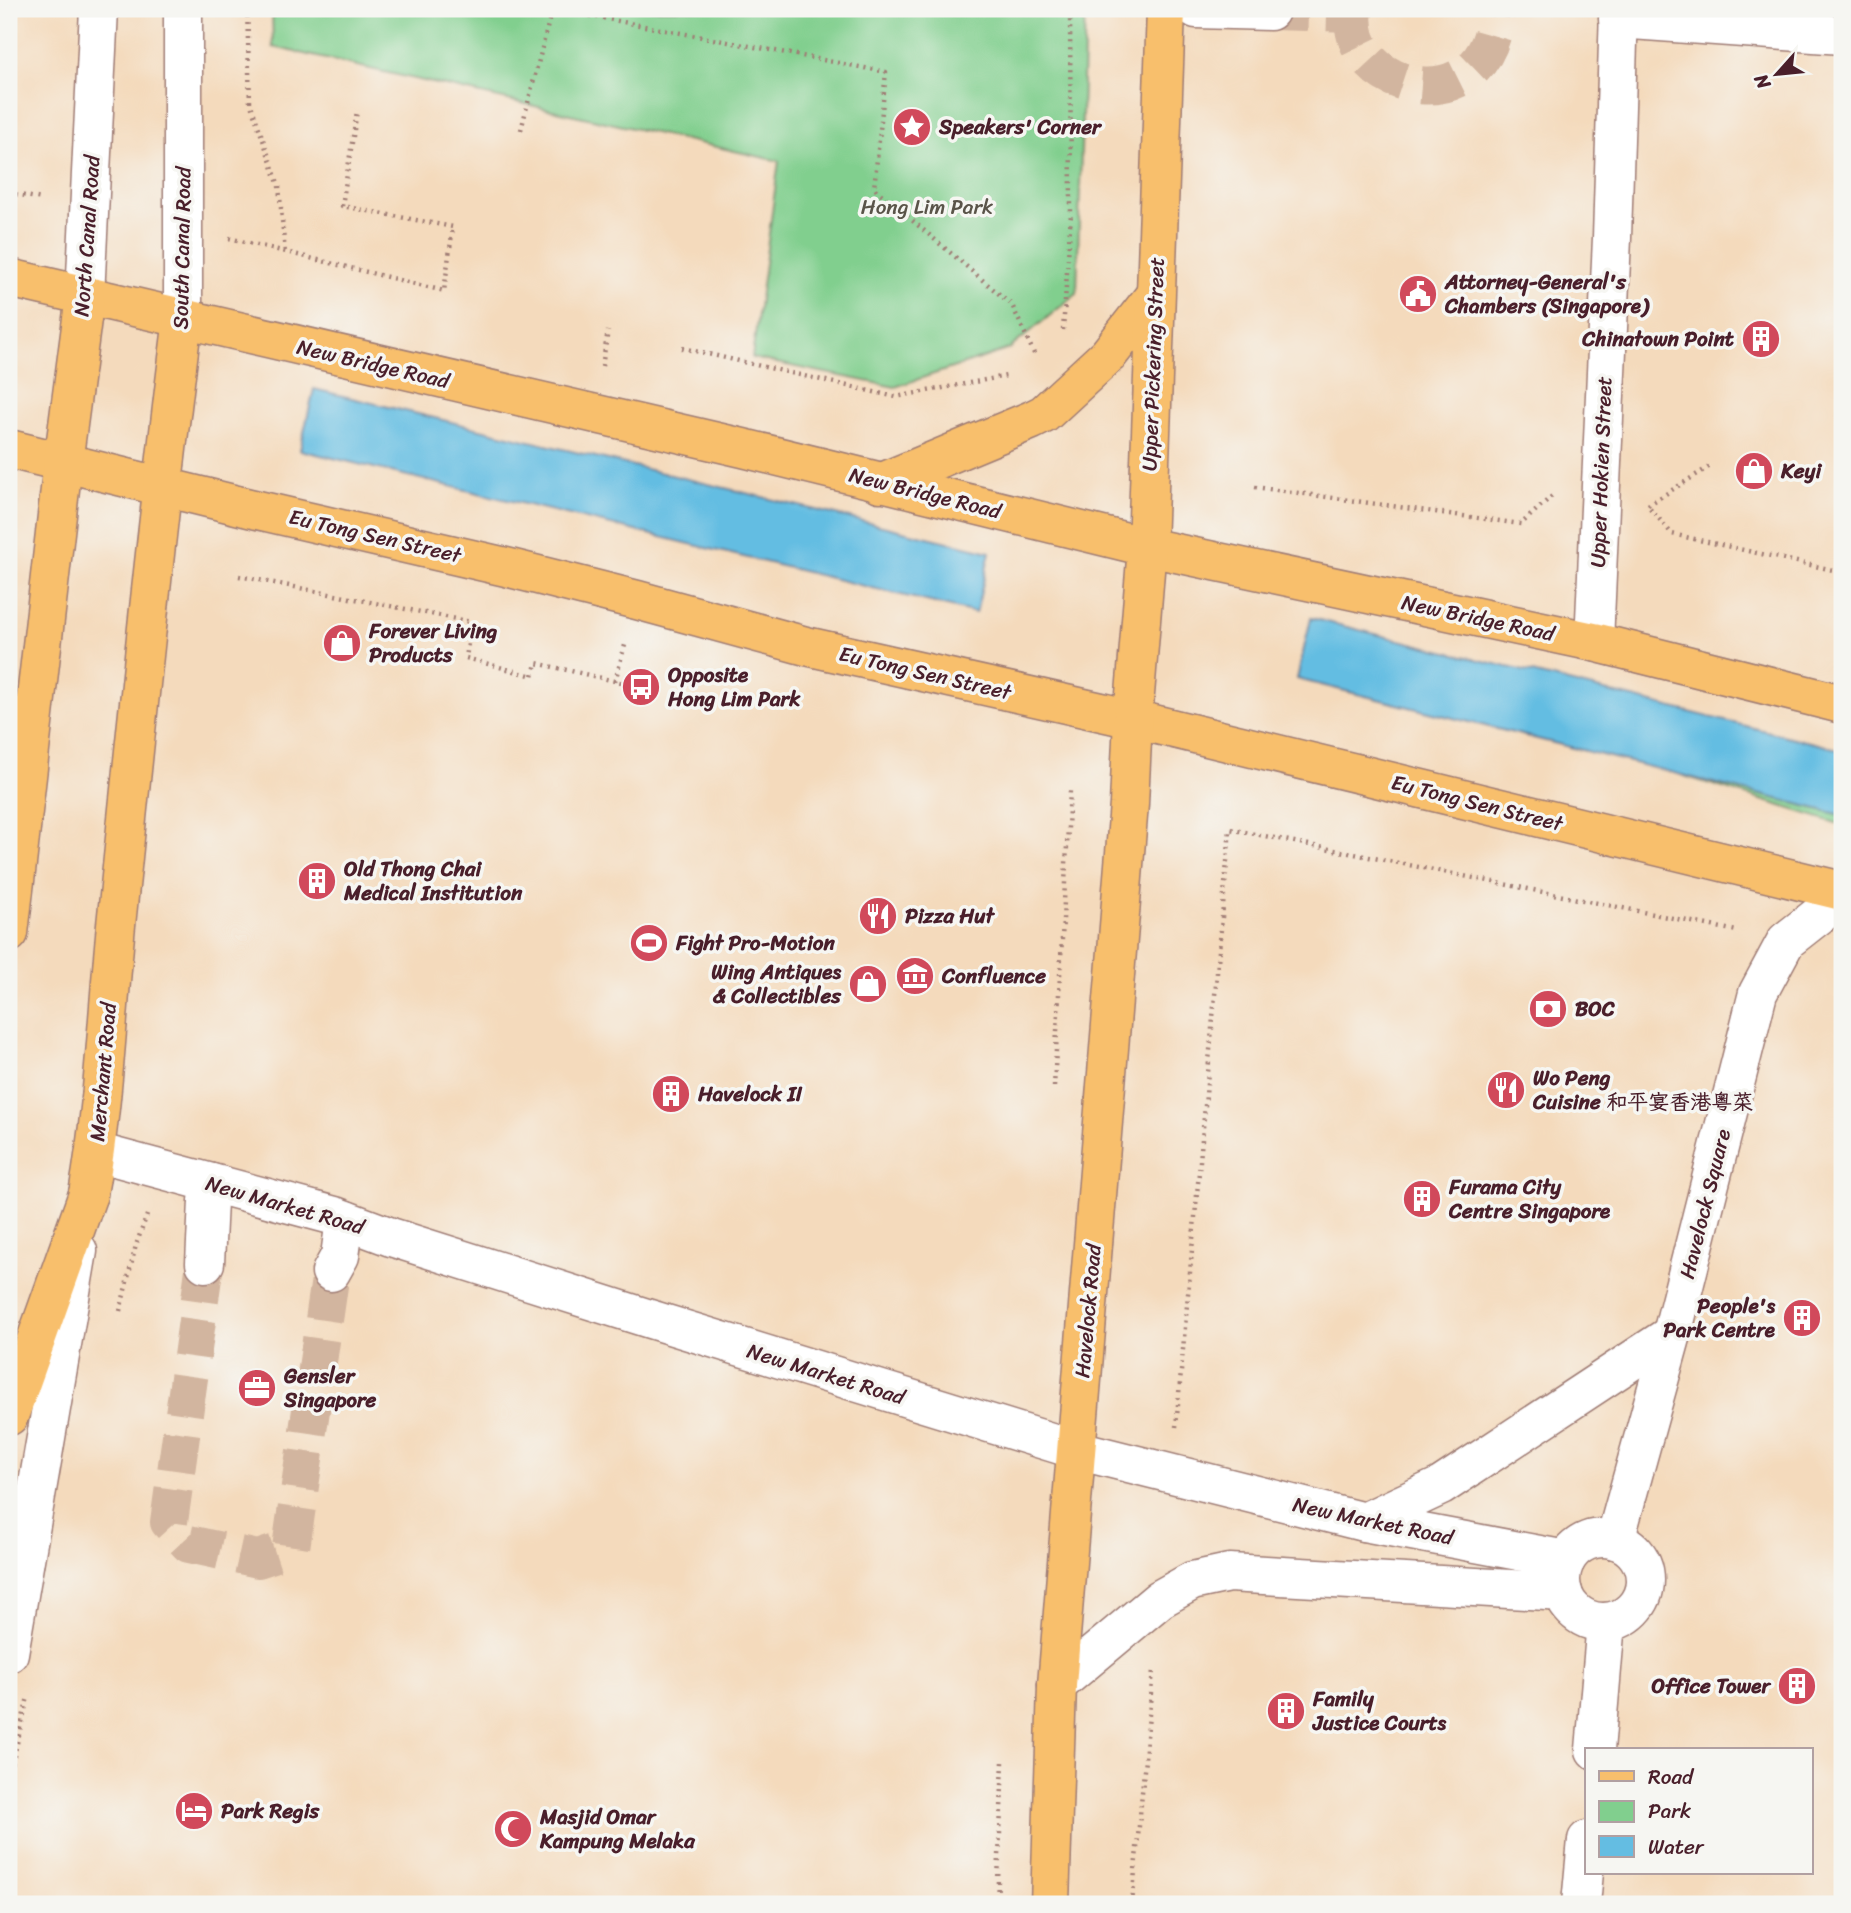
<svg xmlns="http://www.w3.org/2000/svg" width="1851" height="1913" viewBox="0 0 1851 1913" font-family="Sriracha,'LXGW WenKai TC',sans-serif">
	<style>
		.green { fill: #81cf8e; stroke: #66775c; stroke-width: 2 }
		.water { fill: #64bde2; stroke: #576e86; stroke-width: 2 }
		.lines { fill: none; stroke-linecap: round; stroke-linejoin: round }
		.minor-tunnel { stroke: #d2b59f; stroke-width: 38; stroke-dasharray: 38 19; stroke-linecap: butt }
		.minor-casing { stroke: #9f7c74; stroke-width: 41 }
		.major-casing { stroke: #9f7c74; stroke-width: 41 }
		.highway-casing { stroke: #9f7c74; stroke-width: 41 }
		.path { stroke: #9f7c74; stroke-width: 4.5; stroke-dasharray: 2 5; stroke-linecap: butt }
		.minor { stroke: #fff; stroke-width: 38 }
		.major { stroke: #f8bf6c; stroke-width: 38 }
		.highway { stroke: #f8bf6c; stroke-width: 38 }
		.labels { text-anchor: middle; stroke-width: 7; stroke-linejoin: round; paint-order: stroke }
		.poi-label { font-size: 21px; font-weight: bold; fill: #4a1f2b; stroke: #f6f6f2; text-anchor: start }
		.park-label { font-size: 21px; fill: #5a5449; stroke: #f6f6f2 }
		.street-label { font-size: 21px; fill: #4a1f2b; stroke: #f6f6f2 }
	</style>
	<rect width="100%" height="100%" fill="#f6f6f2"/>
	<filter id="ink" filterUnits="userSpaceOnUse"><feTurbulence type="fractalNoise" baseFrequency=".0143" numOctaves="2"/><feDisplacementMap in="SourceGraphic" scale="14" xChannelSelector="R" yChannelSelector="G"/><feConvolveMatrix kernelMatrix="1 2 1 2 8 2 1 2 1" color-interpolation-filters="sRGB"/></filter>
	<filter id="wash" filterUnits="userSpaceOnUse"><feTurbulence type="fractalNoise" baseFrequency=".00686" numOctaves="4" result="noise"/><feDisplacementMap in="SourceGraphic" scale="28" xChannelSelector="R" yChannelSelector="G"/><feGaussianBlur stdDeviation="1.57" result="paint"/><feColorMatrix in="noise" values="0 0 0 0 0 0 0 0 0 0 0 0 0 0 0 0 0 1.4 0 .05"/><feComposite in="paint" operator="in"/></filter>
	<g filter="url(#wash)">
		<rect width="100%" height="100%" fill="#f4dabc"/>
		<g class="green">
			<path d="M272 9H1085L1077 293 1009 349 895 387 752 358 779 161 273 47Z"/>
			<path d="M1681 775 1842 815V825Z"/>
		</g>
		<g class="water">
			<path d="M314 389 990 552 976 613 300 450Z"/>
			<path d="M1311 618 1842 750V815L1297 679Z"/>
		</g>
	</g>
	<g filter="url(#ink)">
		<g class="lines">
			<g class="minor-tunnel">
				<path d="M1354 9C1342 95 1492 126 1496 9"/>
				<path d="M1270 11 1353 13"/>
				<path d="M205 1263 169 1522 189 1544 258 1559 291 1548 331 1272"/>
			</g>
			<g class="minor-casing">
				<g id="minor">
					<path d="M183 9V319"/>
					<path d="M1196 9 1270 11"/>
					<path d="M1618 19 1842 35"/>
					<path d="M85 296 99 9"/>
					<path d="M1594 642 1612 238 1619 9"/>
					<path d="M96 1152 335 1216 391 1237 650 1319 1077 1450 1364 1522 1566 1560"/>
					<path d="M205 1263 208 1201 211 1183"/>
					<path d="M331 1272 340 1256 345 1220"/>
					<path d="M1364 1522 1441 1486 1672 1334"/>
					<circle cx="1603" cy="1580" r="42"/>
					<path d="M1615 1540 1672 1334 1758 993 1786 941 1842 897"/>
					<path d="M9 1653 78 1251"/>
					<path d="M1057 1685 1160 1599 1192 1581 1229 1573 1563 1592"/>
					<path d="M1595 1750 1606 1622"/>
					<path d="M1581 1904 1587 1840"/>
				</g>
			</g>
			<g class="major-casing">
				<g id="major">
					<path d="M9 278 743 448 1143 546 1594 642 1842 704"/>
					<path d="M9 449 249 508 506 567 637 600 806 646 1133 719 1842 891"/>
					<path d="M880 483 1032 420 1044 414 1108 355 1155 295"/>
					<path d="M9 933 63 463 85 296"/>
					<path d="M88 1194C104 1105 107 1015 116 925 137 723 157 520 183 319"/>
					<path d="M1050 1904 1057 1685 1129 804 1133 719 1147 547 1166 9"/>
				</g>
			</g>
			<g class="highway-casing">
				<path id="highway" d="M9 1416 88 1194"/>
			</g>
			<g class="path">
				<path d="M247 9 250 102 279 186 285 253"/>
				<path d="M555 9 886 72 874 188 1012 305 1036 358"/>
				<path d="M521 130 552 9"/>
				<path d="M9 193 42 199"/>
				<path d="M229 238 444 291 453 227 342 206 357 111"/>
				<path d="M1063 330 1071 214 1070 9"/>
				<path d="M682 348 896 397 1006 376"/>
				<path d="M602 366 608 331"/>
				<path d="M1255 487 1521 524 1552 496"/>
				<path d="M1648 505 1712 465"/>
				<path d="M1650 508 1672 534 1842 572"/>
				<path d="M239 576 471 622 466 658 533 676 536 663 641 687"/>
				<path d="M615 681 625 645"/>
				<path d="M1054 1087 1070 790"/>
				<path d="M120 1311 136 1245 147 1215"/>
				<path d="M1176 1427 1230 829 1737 931"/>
				<path d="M9 1777 28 1697"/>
				<path d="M997 1904 1003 1762"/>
				<path d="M1132 1904 1153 1670"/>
			</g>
			<use href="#minor" class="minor"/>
			<use href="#major" class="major"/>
			<use href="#highway" class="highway"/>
		</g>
	</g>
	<defs>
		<g id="sight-disc" transform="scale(2.0125)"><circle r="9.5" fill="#d1495b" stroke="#f6f6f2"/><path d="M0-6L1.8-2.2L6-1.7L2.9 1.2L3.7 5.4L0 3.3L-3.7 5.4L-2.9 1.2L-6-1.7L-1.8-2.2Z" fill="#fff"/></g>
		<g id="civic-disc" transform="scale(2.0125)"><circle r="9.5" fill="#d1495b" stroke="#f6f6f2"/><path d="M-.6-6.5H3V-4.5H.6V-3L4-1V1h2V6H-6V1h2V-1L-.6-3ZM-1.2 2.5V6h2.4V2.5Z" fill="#fff"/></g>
		<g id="building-disc" transform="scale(2.0125)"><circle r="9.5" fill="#d1495b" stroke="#f6f6f2"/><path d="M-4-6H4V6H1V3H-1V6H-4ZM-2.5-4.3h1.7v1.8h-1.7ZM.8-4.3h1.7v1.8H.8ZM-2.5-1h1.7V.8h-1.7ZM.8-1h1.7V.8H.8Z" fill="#fff"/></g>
		<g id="shop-disc" transform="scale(2.0125)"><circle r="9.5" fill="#d1495b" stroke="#f6f6f2"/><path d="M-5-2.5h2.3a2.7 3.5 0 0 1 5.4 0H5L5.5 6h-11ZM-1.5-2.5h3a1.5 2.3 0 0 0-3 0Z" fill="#fff"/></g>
		<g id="bus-disc" transform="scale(2.0125)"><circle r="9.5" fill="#d1495b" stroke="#f6f6f2"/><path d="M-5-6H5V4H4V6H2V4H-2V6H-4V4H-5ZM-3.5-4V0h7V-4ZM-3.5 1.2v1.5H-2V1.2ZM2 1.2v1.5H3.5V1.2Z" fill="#fff"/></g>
		<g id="restaurant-disc" transform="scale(2.0125)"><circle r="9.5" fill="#d1495b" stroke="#f6f6f2"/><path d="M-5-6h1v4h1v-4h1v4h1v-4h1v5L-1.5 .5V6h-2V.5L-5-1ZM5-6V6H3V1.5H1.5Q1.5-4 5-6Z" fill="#fff"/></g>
		<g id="stadium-disc" transform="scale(2.0125)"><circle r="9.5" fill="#d1495b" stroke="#f6f6f2"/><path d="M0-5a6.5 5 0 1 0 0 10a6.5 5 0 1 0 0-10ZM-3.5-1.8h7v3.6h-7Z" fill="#fff"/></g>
		<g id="museum-disc" transform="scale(2.0125)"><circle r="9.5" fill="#d1495b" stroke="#f6f6f2"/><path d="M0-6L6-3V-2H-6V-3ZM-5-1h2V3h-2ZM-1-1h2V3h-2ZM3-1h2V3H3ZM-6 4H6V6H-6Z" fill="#fff"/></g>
		<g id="bank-disc" transform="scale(2.0125)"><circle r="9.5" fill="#d1495b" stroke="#f6f6f2"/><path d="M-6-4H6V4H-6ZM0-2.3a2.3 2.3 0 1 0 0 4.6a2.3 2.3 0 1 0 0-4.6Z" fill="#fff"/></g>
		<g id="office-disc" transform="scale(2.0125)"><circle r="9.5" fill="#d1495b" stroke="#f6f6f2"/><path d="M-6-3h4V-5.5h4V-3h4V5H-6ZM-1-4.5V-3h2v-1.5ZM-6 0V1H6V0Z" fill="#fff"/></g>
		<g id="hotel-disc" transform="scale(2.0125)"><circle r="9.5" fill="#d1495b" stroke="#f6f6f2"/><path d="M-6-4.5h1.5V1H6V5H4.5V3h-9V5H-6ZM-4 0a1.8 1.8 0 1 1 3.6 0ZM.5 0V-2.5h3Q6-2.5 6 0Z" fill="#fff"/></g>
		<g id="mosque-disc" transform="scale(2.0125)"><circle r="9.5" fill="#d1495b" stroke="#f6f6f2"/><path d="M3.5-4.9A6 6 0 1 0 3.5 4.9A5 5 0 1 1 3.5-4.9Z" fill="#fff"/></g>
	</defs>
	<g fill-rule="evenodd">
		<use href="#sight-disc" x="912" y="127"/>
		<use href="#civic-disc" x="1418" y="294"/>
		<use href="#building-disc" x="1761" y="339"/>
		<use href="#shop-disc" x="1754" y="471"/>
		<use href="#shop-disc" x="342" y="643"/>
		<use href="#bus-disc" x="641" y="687"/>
		<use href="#building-disc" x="317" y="881"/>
		<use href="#restaurant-disc" x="878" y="916"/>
		<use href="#stadium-disc" x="649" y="943"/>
		<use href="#museum-disc" x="915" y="976"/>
		<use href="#shop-disc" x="868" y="984"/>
		<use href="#bank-disc" x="1548" y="1009"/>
		<use href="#restaurant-disc" x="1506" y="1090"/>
		<use href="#building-disc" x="671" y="1094"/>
		<use href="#building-disc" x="1422" y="1199"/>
		<use href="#building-disc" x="1802" y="1318"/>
		<use href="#office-disc" x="257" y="1388"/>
		<use href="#building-disc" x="1797" y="1686"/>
		<use href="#building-disc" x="1286" y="1711"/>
		<use href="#hotel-disc" x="194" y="1811"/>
		<use href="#mosque-disc" x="513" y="1829"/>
	</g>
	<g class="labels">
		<g class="poi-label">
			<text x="939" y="134">Speakers' Corner</text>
			<text x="1445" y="289">Attorney-General's<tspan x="1445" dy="24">Chambers (Singapore)</tspan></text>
			<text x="1734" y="346" text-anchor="end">Chinatown Point</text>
			<text x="1781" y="478">Keyi</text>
			<text x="369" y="638">Forever Living<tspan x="369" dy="24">Products</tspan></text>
			<text x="668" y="682">Opposite<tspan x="668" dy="24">Hong Lim Park</tspan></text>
			<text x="344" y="876">Old Thong Chai<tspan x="344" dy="24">Medical Institution</tspan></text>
			<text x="905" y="923">Pizza Hut</text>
			<text x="676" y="950">Fight Pro-Motion</text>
			<text x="841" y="979" text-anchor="end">Wing Antiques<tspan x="841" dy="24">&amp; Collectibles</tspan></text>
			<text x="942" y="983">Confluence</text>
			<text x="1575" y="1016">BOC</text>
			<text x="1533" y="1085">Wo Peng<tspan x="1533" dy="24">Cuisine 和平宴香港粵菜</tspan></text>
			<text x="698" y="1101">Havelock II</text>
			<text x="1449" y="1194">Furama City<tspan x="1449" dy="24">Centre Singapore</tspan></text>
			<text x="1775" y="1313" text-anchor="end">People's<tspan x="1775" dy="24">Park Centre</tspan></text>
			<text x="284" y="1383">Gensler<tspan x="284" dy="24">Singapore</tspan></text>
			<text x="1770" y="1693" text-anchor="end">Office Tower</text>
			<text x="1313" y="1706">Family<tspan x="1313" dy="24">Justice Courts</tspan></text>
			<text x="221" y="1818">Park Regis</text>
			<text x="540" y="1824">Masjid Omar<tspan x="540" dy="24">Kampung Melaka</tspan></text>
		</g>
		<g class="park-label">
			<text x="927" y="214">Hong Lim Park</text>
		</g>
		<g class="street-label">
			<text transform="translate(87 236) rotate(-86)" y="7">North Canal Road</text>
			<text transform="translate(182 248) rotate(-89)" y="7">South Canal Road</text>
			<text transform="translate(373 364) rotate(13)" y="7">New Bridge Road</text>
			<text transform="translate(1153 364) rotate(-88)" y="7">Upper Pickering Street</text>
			<text transform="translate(1601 472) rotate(-88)" y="7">Upper Hokien Street</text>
			<text transform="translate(925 493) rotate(14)" y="7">New Bridge Road</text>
			<text transform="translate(375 536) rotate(13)" y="7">Eu Tong Sen Street</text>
			<text transform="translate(1478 618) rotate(12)" y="7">New Bridge Road</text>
			<text transform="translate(925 673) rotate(13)" y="7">Eu Tong Sen Street</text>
			<text transform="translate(1477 803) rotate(14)" y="7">Eu Tong Sen Street</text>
			<text transform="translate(103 1072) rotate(-85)" y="7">Merchant Road</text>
			<text transform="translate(1705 1204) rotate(-76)" y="7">Havelock Square</text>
			<text transform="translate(285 1205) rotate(16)" y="7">New Market Road</text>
			<text transform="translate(1088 1311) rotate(-85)" y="7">Havelock Road</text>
			<text transform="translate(826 1374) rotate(17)" y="7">New Market Road</text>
			<text transform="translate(1373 1521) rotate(12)" y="7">New Market Road</text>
		</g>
	</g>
	<rect width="1851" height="1913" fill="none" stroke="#f6f6f2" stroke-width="35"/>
	<rect x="1585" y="1748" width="228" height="126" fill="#f6f6f2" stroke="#b1a0a2" stroke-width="2"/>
	<rect x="1599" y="1771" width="35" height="10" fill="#f8bf6c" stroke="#b1a0a2" stroke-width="2"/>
	<text x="1648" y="1784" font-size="21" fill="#4a1f2b">Road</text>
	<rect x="1599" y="1801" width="35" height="21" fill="#81cf8e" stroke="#b1a0a2" stroke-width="2"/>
	<text x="1648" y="1818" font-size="21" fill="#4a1f2b">Park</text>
	<rect x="1599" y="1836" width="35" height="21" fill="#64bde2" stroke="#b1a0a2" stroke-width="2"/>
	<text x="1648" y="1854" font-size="21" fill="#4a1f2b">Water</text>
	<g transform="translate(1777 74) rotate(243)" stroke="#f6f6f2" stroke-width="5" paint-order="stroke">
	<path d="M0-5L12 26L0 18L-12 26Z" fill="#4a1f2b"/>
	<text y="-10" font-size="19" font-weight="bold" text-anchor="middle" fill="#4a1f2b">N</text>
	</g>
</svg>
